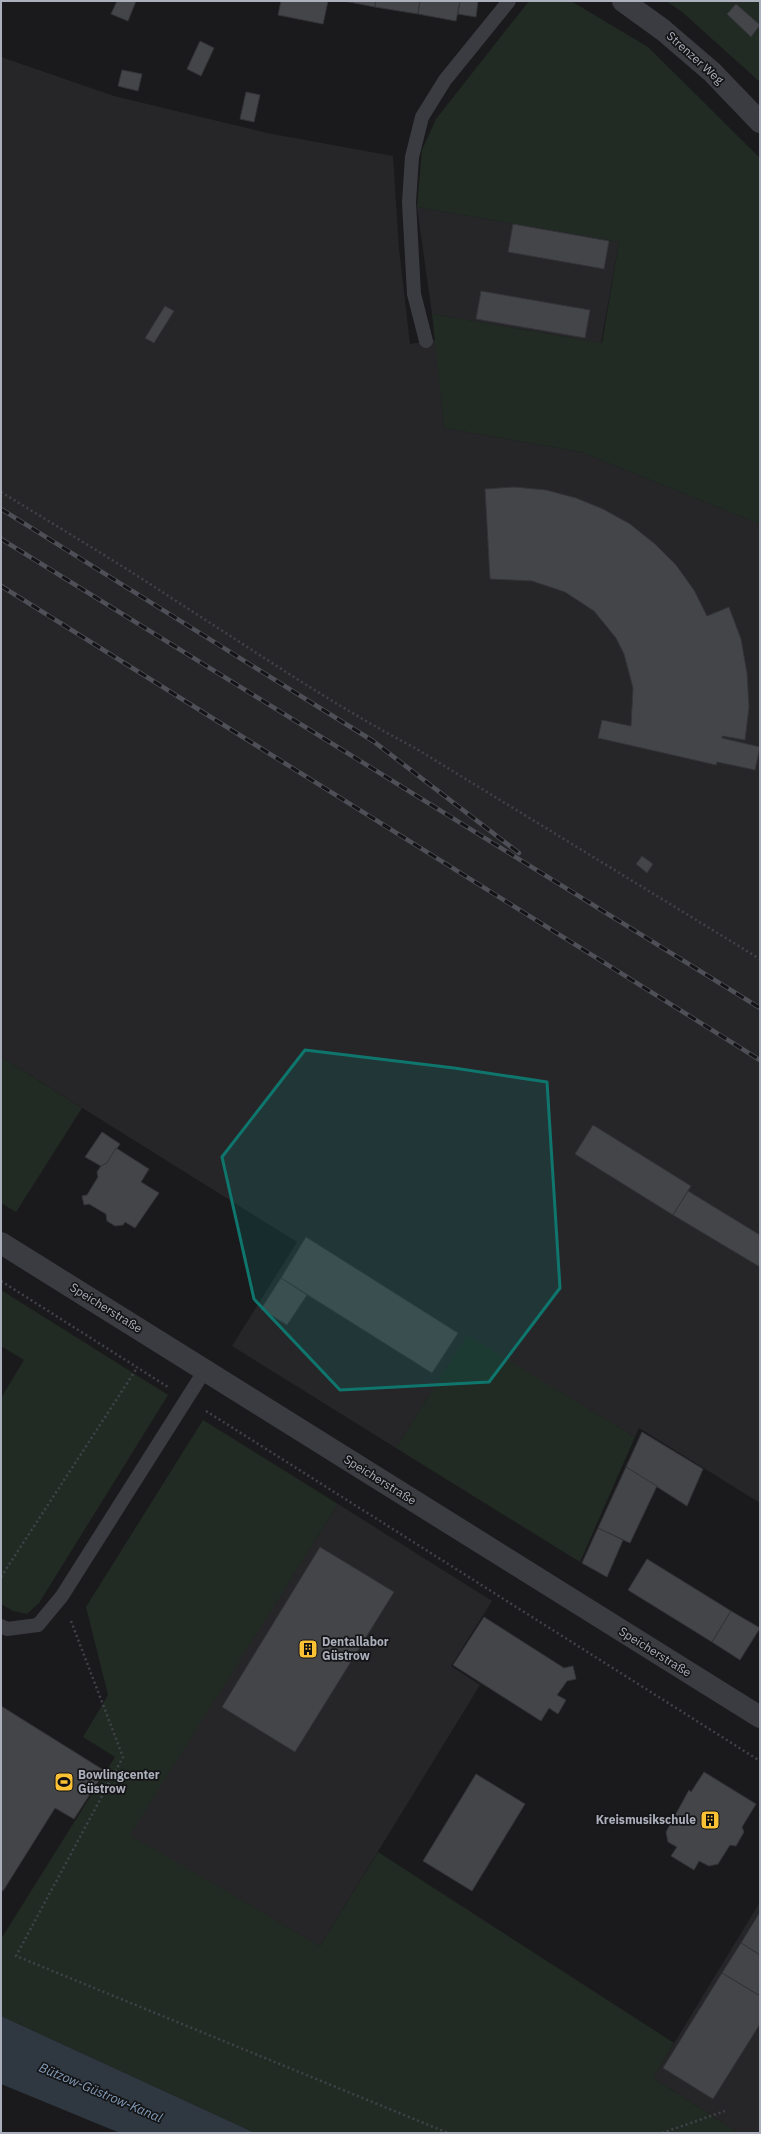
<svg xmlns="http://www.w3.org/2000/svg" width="761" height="2134" viewBox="0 0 761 2134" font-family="'IBM Plex Sans',sans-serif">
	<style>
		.built { fill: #262629 }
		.green { fill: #212b23 }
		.water { fill: #2f3841 }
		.building { fill: #444549; stroke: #343438 }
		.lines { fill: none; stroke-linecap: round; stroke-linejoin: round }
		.path { stroke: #414249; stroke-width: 2.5; stroke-dasharray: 2 3; stroke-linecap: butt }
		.lane { stroke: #3b3b42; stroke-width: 14 }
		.street { stroke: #3b3b42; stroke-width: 22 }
		.rail-casing { stroke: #4e4f57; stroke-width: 4.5 }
		.rail { stroke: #151517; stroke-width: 3; stroke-dasharray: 9; stroke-linecap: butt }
		.marked { fill: #0f766e; fill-opacity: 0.2; stroke: #0f766e; stroke-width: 3; stroke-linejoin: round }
		.labels { text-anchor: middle; stroke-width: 3.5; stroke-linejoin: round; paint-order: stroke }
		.street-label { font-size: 12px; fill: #acb0bc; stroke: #151517 }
		.poi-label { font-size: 12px; font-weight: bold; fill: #acb0bc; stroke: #151517; text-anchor: start }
		.water-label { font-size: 13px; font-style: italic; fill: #829cb8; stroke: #151517 }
	</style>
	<rect width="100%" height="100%" fill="#1a1a1c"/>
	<g class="built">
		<path d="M1 57 114 96 267 133 393 156 399 249 410 344 436 340 444 428 581 452 760 524V1503L639 1428 635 1437 467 1336 396 1448 232 1346 297 1242 1 1057Z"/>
		<path d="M417 207 619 242 601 343 432 314Z"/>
		<path d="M338 1504 492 1601 451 1666 480 1685 320 1946 129 1835Z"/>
		<path d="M760 1902V2133H739L653 2078Z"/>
	</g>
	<g class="green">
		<path d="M529 1H571L648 47 760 158V524L581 452 444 428 432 314 602 343 619 242 417 207 422 150 436 119Z"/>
		<path d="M666 1H760V82L681 11Z"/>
		<path d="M1 1057 82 1108 16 1212 1 1203Z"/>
		<path d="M1 1290 168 1395 39 1603 27 1614 13 1611 1 1604V1398L24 1360 1 1346Z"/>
		<path d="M467 1335 635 1437 580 1562 396 1448Z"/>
		<path d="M203 1420 338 1504 130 1835 320 1946 378 1852 674 2043 653 2078 739 2133H255L1 2016V1939L115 1757 83 1737 108 1695 86 1607Z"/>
	</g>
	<path class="water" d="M1 2016 255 2133H120L1 2084Z"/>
	<g class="building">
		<path d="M117 1H136L128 21 111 14Z"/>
		<path d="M281 1H328L323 24 278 15Z"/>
		<path d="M344 1H376L375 7Z"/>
		<path d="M376 1H420L418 14 375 7Z"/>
		<path d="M420 1H460L456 21 418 14Z"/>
		<path d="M460 1H478L476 17 458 14Z"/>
		<path d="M736 4 760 25 751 37 727 14Z"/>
		<path d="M200 41 214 48 201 76 187 69Z"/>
		<path d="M122 70 142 74 138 91 118 86Z"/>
		<path d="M246 92 260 95 254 122 240 119Z"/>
		<path d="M513 224 609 241 604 269 508 252Z"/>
		<path d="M481 291 590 310 585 338 476 319Z"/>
		<path d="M165 306 174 311 154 343 145 338Z"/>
		<path d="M514 487 546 490 576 498 603 509 630 524 655 544 676 565 694 590 707 616 729 607 741 639 747 673 749 707 745 740 722 736V738L760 747 755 770 717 762 716 765 598 738 602 720 631 726 633 688 624 654 616 638 594 611 565 592 532 581 490 579 485 489Z"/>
		<path d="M642 856 653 864 647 873 636 864Z"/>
		<path d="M593 1125 691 1186 673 1215 575 1154Z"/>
		<path d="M102 1132 120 1144 107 1163 101 1166 85 1157Z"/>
		<path d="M116 1148 149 1169 141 1182 159 1193 135 1228 125 1222 123 1225 115 1226 107 1221 106 1214 89 1204 84 1205 82 1196 87 1195 98 1177 97 1172 101 1166 107 1163Z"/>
		<path d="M688 1191 760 1235V1267L673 1215Z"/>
		<path d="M306 1237 458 1333 432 1373 281 1278Z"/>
		<path d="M281 1278 307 1295 287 1325 261 1309Z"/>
		<path d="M642 1432 703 1469 687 1506 626 1467Z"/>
		<path d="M626 1467 657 1486 630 1543 598 1528Z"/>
		<path d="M598 1528 623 1540 607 1577 582 1563Z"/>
		<path d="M320 1547 394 1592 295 1752 222 1707Z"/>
		<path d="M647 1559 731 1611 712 1642 628 1590Z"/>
		<path d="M731 1611 760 1628 740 1660 712 1642Z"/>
		<path d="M484 1617 564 1668 573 1666 576 1679 567 1681 557 1695 566 1700 558 1714 549 1708 541 1721 453 1665Z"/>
		<path d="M1 1706 105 1771 74 1819 55 1808 3 1891 1 1890Z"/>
		<path d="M704 1772 756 1804 742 1827 744 1832 736 1846 730 1845 718 1864 709 1866 699 1861 694 1870 671 1856 677 1847 668 1842 666 1832 689 1790 691 1792Z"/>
		<path d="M476 1774 525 1804 472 1891 423 1861Z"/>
		<path d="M760 1912V1955L741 1943Z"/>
		<path d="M741 1943 760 1955V1996L722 1973Z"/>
		<path d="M722 1973 760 1996V2024L713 2099 663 2068Z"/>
	</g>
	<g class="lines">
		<g class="path">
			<path d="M1 492C58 527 117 562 173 599 253 650 331 704 415 748L760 959"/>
			<path d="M1 1281 168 1387"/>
			<path d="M206 1411 760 1761"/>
			<path d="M1 1577 137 1368"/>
			<path d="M71 1621 123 1757 16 1956 448 2133"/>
			<path d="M662 2133 725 2111"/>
		</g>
		<g class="lane">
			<path d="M426 341 414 294 409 202 412 157 422 117 445 80 509 1"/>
			<path d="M1 1626 7 1629 38 1625 62 1596 205 1370"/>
		</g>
		<g class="street">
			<path d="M623 1 663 30 712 72 760 122"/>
			<path d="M1 1243 760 1717"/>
		</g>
		<g class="rail-casing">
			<g id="rail">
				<path d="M1 509 373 741 519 853"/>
				<path d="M1 539 760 1008"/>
				<path d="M1 586 760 1060"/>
			</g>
		</g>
		<use href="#rail" class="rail"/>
	</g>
	<path class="marked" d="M305 1050 454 1068 547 1082 560 1288 489 1382 340 1390 254 1299 222 1157Z"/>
	<defs>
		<g id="building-square" transform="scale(1)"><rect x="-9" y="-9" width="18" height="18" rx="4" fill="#fac135" stroke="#151517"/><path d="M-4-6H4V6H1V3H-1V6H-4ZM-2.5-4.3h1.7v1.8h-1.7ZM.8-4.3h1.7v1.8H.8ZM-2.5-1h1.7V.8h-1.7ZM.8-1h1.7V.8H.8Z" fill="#111"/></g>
		<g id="stadium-square" transform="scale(1)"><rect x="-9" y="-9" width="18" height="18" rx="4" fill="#fac135" stroke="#151517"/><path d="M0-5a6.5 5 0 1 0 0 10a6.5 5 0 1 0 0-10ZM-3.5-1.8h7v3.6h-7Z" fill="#111"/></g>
	</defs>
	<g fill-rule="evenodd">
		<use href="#building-square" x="308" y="1649"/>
		<use href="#stadium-square" x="64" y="1782"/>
		<use href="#building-square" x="710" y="1820"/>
	</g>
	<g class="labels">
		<g class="street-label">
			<text transform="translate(695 58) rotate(42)" y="4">Strenzer Weg</text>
			<text transform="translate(106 1308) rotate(32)" y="4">Speicherstraße</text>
			<text transform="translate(380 1480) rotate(32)" y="4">Speicherstraße</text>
			<text transform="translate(655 1652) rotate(32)" y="4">Speicherstraße</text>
		</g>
		<g class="poi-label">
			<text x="322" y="1646">Dentallabor<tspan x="322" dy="14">Güstrow</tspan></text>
			<text x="78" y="1779">Bowlingcenter<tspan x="78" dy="14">Güstrow</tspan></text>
			<text x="696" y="1824" text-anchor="end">Kreismusikschule</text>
		</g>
		<g class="water-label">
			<text transform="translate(101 2092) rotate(23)" y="5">Bützow-Güstrow-Kanal</text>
		</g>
	</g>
	<rect width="761" height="2134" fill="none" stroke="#acb0bc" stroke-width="4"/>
</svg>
